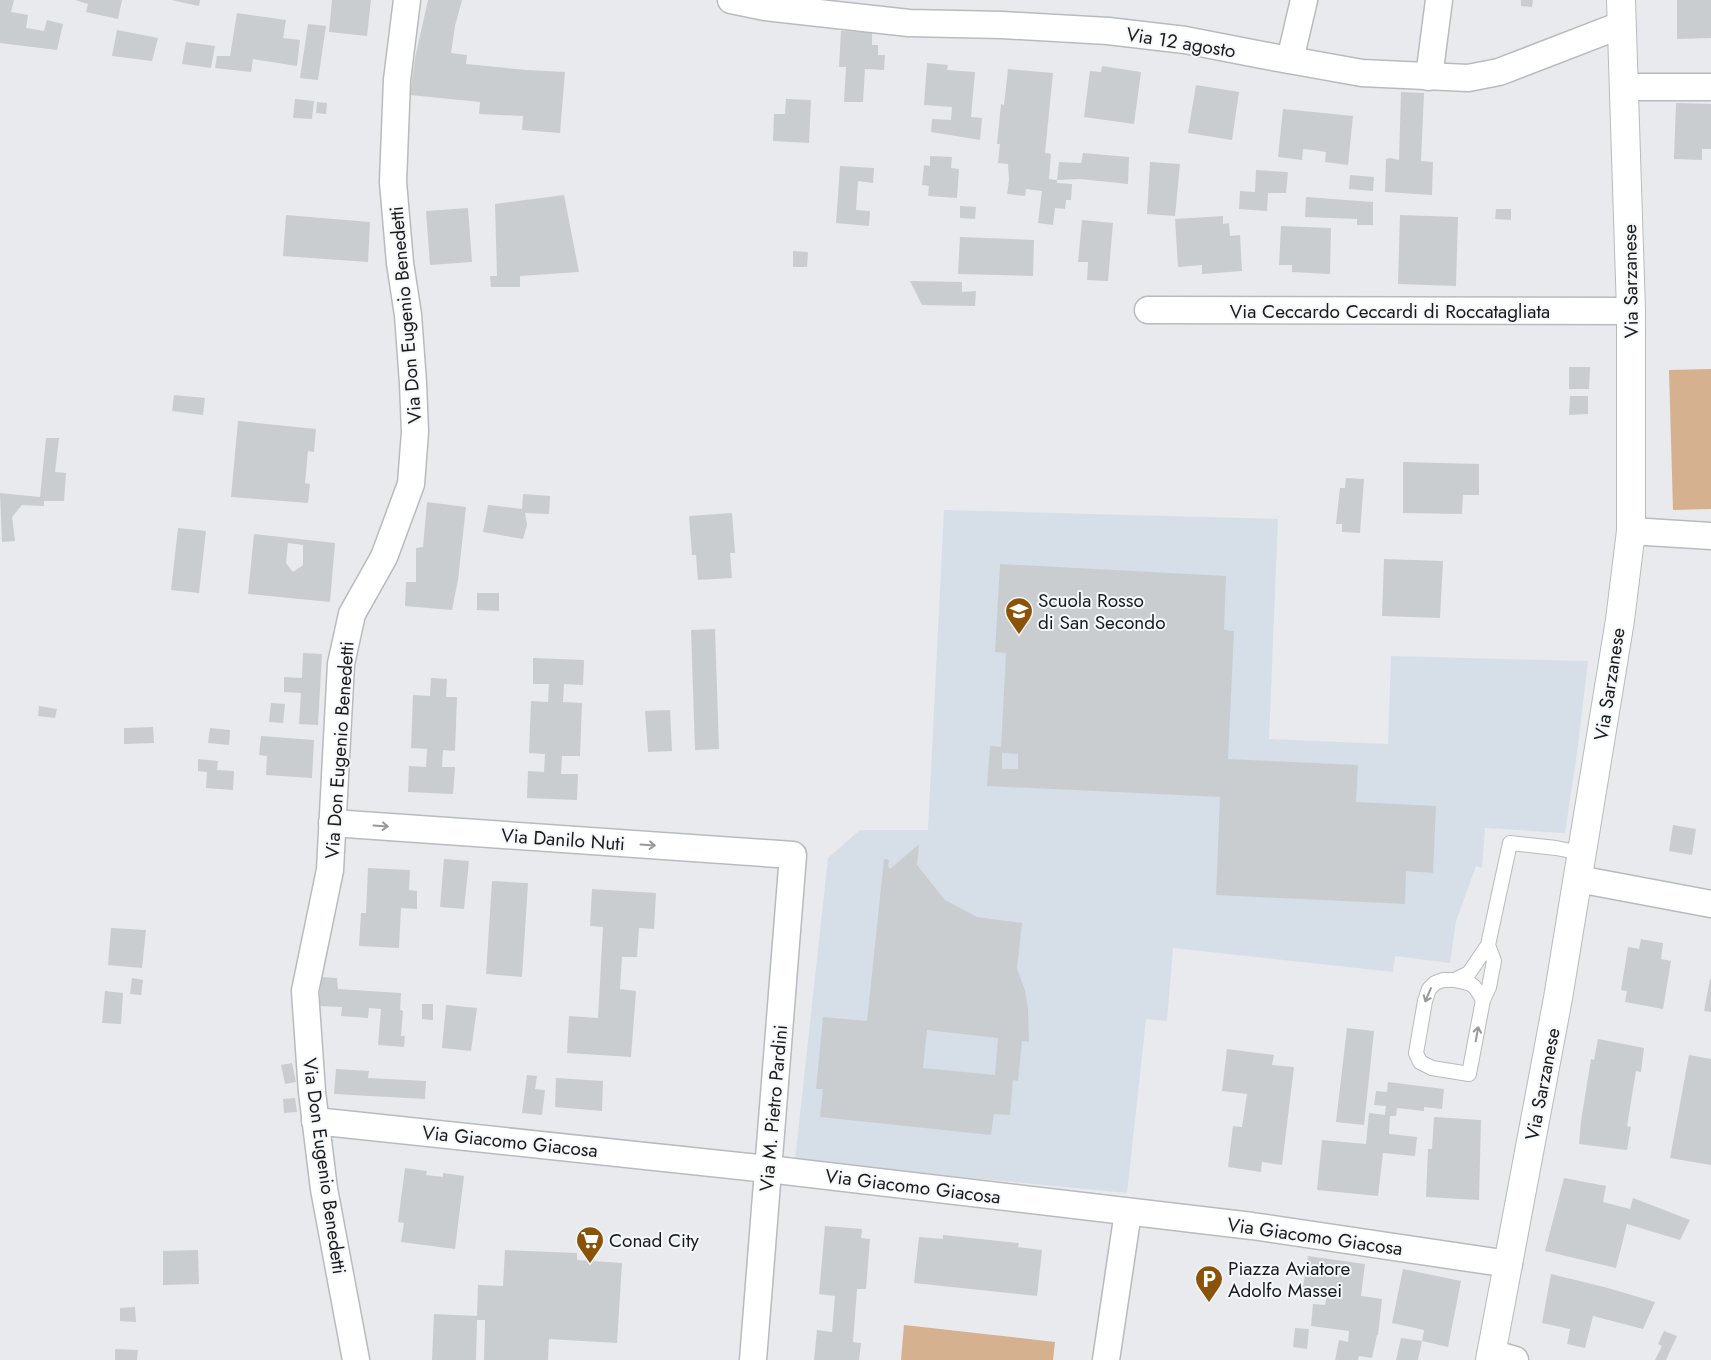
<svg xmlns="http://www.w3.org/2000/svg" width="1711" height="1360" viewBox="0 0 1711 1360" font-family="Jost,sans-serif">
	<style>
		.built { fill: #d6dfe7 }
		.green { fill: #d6b18f }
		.building { fill: #cacdd0; fill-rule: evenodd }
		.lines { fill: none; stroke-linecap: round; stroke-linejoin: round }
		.lane-casing { stroke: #b8bbbe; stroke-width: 16 }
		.street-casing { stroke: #b8bbbe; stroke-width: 29 }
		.primary-casing { stroke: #b8bbbe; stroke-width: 30 }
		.lane { stroke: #fff; stroke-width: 14 }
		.street { stroke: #fff; stroke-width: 26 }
		.primary { stroke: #fff; stroke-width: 28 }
		.oneway { stroke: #989898 }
		.labels { text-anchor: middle; stroke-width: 4; stroke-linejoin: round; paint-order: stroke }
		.street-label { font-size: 19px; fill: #191a1b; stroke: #f5f8fa }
		.poi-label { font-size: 19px; fill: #191a1b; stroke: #f5f8fa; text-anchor: start }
	</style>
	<rect width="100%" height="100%" fill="#e8eaed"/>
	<path class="built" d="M944 510 1278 519 1269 739 1388 744 1391 656 1588 661 1577 753 1565 833 1485 828 1482 868 1476 866 1456 921 1450 963 1395 956 1393 972 1173 948 1167 1021 1146 1019 1127 1193 795 1161 828 858 860 830H928Z"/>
	<g class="green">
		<path d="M1711 369V509L1673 510 1669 370Z"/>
		<path d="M904 1325 1055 1342 1053 1360H901Z"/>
	</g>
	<g class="building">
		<path d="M0 0H14L11 12 28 15 26 28 44 31 47 20 63 24 57 50 0 43Z"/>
		<path d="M75 0H122L118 19 86 12 88 4Z"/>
		<path d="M171 0H200L199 6Z"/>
		<path d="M332 0H371L367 36 329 32Z"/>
		<path d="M428 0H462L455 26 451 53 467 55 466 64 527 70 565 72 560 133 522 130 523 116 479 114 480 102 410 95 415 58Z"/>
		<path d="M1521 0H1533L1532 7 1521 6Z"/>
		<path d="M1677 0H1711V38L1677 39Z"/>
		<path d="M237 13 286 20 283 38 300 40 297 66 253 59 251 72 215 68 217 56H230Z"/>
		<path d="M308 24 326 26 318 80 300 78Z"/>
		<path d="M117 30 158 38 152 61 112 56Z"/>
		<path d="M841 31 872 32V45H878V55H885L884 70 865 69 863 102H844L846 67H839Z"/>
		<path d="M186 42 215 46 211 68 182 64Z"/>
		<path d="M927 63 948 65 947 70 975 72 971 117 982 118 980 140 931 132 932 119 951 120 952 107 924 105Z"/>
		<path d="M1102 66 1141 72 1134 124 1084 117 1090 71 1101 72Z"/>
		<path d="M1008 69 1053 73 1045 153 1051 154 1049 179 1057 180V183L1072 184 1071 200H1066L1065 209 1055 208 1053 225 1038 223 1042 191 1026 189 1025 196 1007 194 1009 180 1008 164 998 163 1000 144H997L1001 104 1004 105Z"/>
		<path d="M1196 85 1239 92 1232 140 1188 133Z"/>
		<path d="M1401 92 1424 93 1421 161 1433 162 1432 195 1385 192 1386 159 1390 158 1399 160Z"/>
		<path d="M295 99 314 101 312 119 293 118Z"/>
		<path d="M786 99 811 100 809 143 773 141 774 114H785Z"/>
		<path d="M317 102 327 103 326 114 316 113Z"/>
		<path d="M1676 103 1711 104V149H1702V160L1674 159Z"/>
		<path d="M1283 109 1353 116 1348 165 1325 162 1326 152 1313 150 1303 149 1302 160 1278 157Z"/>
		<path d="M1083 153 1129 157 1128 184 1080 179 1057 180 1059 162 1081 163Z"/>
		<path d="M930 156 952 157 951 168 959 169 957 198 928 196 929 186 922 185 924 165 930 166Z"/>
		<path d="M1150 162 1180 164 1175 216 1147 214Z"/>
		<path d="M840 166 874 168 873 183 858 181 856 210 870 211 869 226 836 223Z"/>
		<path d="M1256 170 1288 172 1286 193H1268L1267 211 1239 209 1240 191 1255 192Z"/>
		<path d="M1350 175 1374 177 1373 191 1349 189Z"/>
		<path d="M564 195 579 272 520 276V287H491L490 276H497L495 204Z"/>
		<path d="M1306 197 1373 202V225H1357V219L1305 217Z"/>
		<path d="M960 206 976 207 975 219 960 218Z"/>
		<path d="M468 208 472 262 430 265 426 211Z"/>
		<path d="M1496 209H1511V220L1495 219Z"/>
		<path d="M286 215 370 222 368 262 283 256Z"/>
		<path d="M1400 215 1458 217 1456 286 1398 284Z"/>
		<path d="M1223 216V224L1229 223 1230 236 1240 235 1242 271 1202 274V265L1178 267 1175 219Z"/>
		<path d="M1082 220 1113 223 1108 281 1087 280 1088 262H1078Z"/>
		<path d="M1281 226 1331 228 1330 274 1292 272V265H1279Z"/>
		<path d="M960 237 1034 240 1033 276 958 274Z"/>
		<path d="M793 251 808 252 807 267H793Z"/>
		<path d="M910 281 962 282V292L976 291 975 306 922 305Z"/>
		<path d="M1569 367H1590L1589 389H1569Z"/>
		<path d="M174 395 205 398 203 415 172 411Z"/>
		<path d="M1570 396H1588V414L1569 415Z"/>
		<path d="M238 421 316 429 314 452 308 451 305 483 310 484 308 503 231 497Z"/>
		<path d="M46 438H59L55 472 66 473 64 501H44V506L22 505 12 517 15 541 2 542 0 493 40 497Z"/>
		<path d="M1403 462 1479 464V495H1463L1462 514 1403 513Z"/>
		<path d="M1346 478 1364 479 1360 533 1342 532V524H1336L1340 488H1345Z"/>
		<path d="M523 494 550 496 549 514 525 513 527 525 523 539 483 532 488 505 522 509Z"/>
		<path d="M427 502 466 507 458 580 452 610 405 606 406 582H416V548L423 547Z"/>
		<path d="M732 513 735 553H730L732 578 698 580 696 555H692L689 516Z"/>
		<path d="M178 528 206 531 199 593 171 590Z"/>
		<path d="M254 534 335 543 330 602 248 594ZM288 543 303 545V565L293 572 286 563Z"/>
		<path d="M1384 559 1443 561 1440 618 1382 616Z"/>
		<path d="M1000 564 1226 576 1224 630 1234 631 1228 759 1358 765 1356 802 1436 806 1433 873 1406 871 1405 904 1216 895 1220 797 987 786 990 746 1001 747 1006 653 995 652ZM1002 753 1018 754V769H1002Z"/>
		<path d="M477 593H499V611L477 610Z"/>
		<path d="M715 629 719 749 695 750 691 630Z"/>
		<path d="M303 653 322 654 318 725 299 724 301 693 284 692V677L302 678Z"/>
		<path d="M533 658 584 660 583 685 564 684 563 702 582 703 580 756H562L561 774H578L577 800 527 798 528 771 544 772 545 754 529 753 531 701 548 702 549 684H533Z"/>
		<path d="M431 678 447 679 446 697H457L455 751 443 750 442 767H455L453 794 408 792 409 766 426 767 427 749 411 748 413 695 430 696Z"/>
		<path d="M271 703 285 704 283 723 269 722Z"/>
		<path d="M39 706 57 709 55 718 38 716Z"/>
		<path d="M670 710 672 751 648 752 645 711Z"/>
		<path d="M153 727 154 743 124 744V728Z"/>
		<path d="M210 728 230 730 229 745 208 743Z"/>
		<path d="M261 736 314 740 312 778 266 775 267 756 259 755Z"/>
		<path d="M198 759 218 761 217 770 234 771 233 790 206 788 207 772 198 771Z"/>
		<path d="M1673 825 1696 829 1692 855 1669 851Z"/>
		<path d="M919 844 917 865 945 900 977 917 1022 923 1017 969 1025 990 1028 1008 1029 1042 1022 1041 1018 1081 1013 1080 1010 1115 994 1114 991 1135 820 1117 823 1089H816L823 1017 867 1021 884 859 889 860 888 866 890 869ZM927 1030 998 1038 995 1075 923 1068Z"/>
		<path d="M444 859 469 861 464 909 440 907Z"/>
		<path d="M368 868 410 870 409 890 417 891V909L401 908 399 948 359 946 361 913H366Z"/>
		<path d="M492 881 528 883 522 977 486 974Z"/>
		<path d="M592 889 656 893 654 929 639 928 637 957H622L620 989 636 991 631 1057 567 1053 569 1016 598 1018 603 927 590 926Z"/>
		<path d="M111 928 146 930 142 968 108 965Z"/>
		<path d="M1641 939 1663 943 1661 959 1671 961 1663 1009 1625 1002 1627 991 1621 990 1628 947 1639 949Z"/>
		<path d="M321 977 337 978 338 989 401 993 400 1010 403 1011 401 1036H405L404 1047 378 1045 381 1009 369 1008 368 1018 341 1016 342 1007 319 1006Z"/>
		<path d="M132 978 143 980 141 995 130 994Z"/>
		<path d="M1710 979H1711V1012L1704 1011Z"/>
		<path d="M105 991 123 993 121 1024 102 1023Z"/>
		<path d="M422 1004H433V1020L422 1019Z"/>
		<path d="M446 1005 477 1008 471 1051 442 1048Z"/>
		<path d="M1347 1028 1374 1031 1364 1125 1336 1122Z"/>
		<path d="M1598 1039 1644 1048 1641 1072 1636 1071 1627 1126 1631 1127 1627 1150 1579 1144 1581 1121 1591 1059 1594 1060Z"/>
		<path d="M1227 1049 1274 1055 1272 1065 1294 1067 1282 1165 1262 1162 1261 1172 1228 1167 1233 1126 1242 1127 1247 1094 1222 1091Z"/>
		<path d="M1689 1055 1711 1059V1165L1670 1158Z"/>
		<path d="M292 1063 296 1082 285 1084 281 1065Z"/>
		<path d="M336 1069 369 1071 368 1078 426 1081 425 1099 334 1094Z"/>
		<path d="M527 1075 537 1076 535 1089 545 1090 542 1115 522 1113Z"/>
		<path d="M556 1078 603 1081 602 1111 555 1107Z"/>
		<path d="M1388 1082 1444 1089 1442 1109 1424 1107V1111L1397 1108 1396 1116H1390L1389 1134 1417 1137 1415 1156 1383 1153 1378 1196 1317 1190 1322 1140 1366 1144 1369 1113 1385 1115 1386 1106 1374 1105 1376 1091 1387 1092Z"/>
		<path d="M295 1098 297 1112 284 1113 283 1099Z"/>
		<path d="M1434 1117 1481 1120 1479 1200 1426 1197 1428 1149H1432Z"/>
		<path d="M405 1168 427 1171 426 1175 443 1177V1173L464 1176 455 1249 401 1242 404 1223 398 1222Z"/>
		<path d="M1564 1178 1606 1186 1603 1202 1630 1209 1633 1198 1690 1220 1680 1240 1627 1224 1616 1268 1545 1251Z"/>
		<path d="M825 1226 862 1229 861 1238 870 1239 866 1289H857L853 1342 861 1343 859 1360H814L817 1330 832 1332 835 1296 819 1294Z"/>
		<path d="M943 1235 1019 1243 1018 1247 1042 1250 1037 1296 914 1283 919 1237 943 1239Z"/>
		<path d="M198 1250 199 1284 163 1285V1251Z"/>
		<path d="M505 1250 577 1253V1260L622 1263 617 1343 549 1339 548 1360H484L485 1320H477L476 1360H432L434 1314 477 1316 478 1285 503 1286Z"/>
		<path d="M1308 1256 1365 1264 1361 1296 1382 1299 1378 1335H1377L1372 1358 1359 1356 1358 1360H1335L1339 1340 1348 1342 1349 1331 1311 1326 1313 1304 1325 1305 1328 1291 1303 1287Z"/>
		<path d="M1403 1269 1461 1281 1448 1347 1422 1341 1424 1330 1392 1323Z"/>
		<path d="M1551 1274 1608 1288 1655 1302 1643 1329 1593 1316 1585 1348 1567 1344 1570 1329 1542 1323Z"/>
		<path d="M135 1307 136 1322 120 1321V1308Z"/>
		<path d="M1295 1328 1309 1329 1307 1349 1293 1347Z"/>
		<path d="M1664 1331 1677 1336 1666 1360H1655L1662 1346 1658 1344Z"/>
		<path d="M1401 1338 1422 1341 1418 1360H1396Z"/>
		<path d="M115 1349 138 1350 137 1360H115Z"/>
	</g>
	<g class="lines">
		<g class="lane-casing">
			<g id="lane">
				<path d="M1488 945 1494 961 1489 987 1483 1000 1469 1074 1432 1068 1420 1062 1416 1053 1425 1001 1429 989 1435 983 1443 980H1455L1469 973 1488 945 1510 843 1556 848 1581 853"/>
				<path d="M1455 980C1473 983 1474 984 1483 1000"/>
			</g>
		</g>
		<g class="street-casing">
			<g id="street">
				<path d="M731 0 765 7 909 23 1002 25 1108 31 1185 40 1262 55 1362 73 1468 78 1499 72 1621 25"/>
				<path d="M1290 60 1304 0"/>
				<path d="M1429 77 1439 0"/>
				<path d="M1624 87H1711"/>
				<path d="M1148 310 1631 311"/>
				<path d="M1631 531 1711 536"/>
				<path d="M332 823 793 855 753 1360"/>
				<path d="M1578 879 1711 904"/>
				<path d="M315 1121 768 1169 1252 1226 1509 1264"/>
				<path d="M1491 1353 1515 1360"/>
				<path d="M356 1360 324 1189 312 1092 305 991 330 870 341 664 352 614 384 557 411 484 415 432 413 383 408 315 400 263 393 182 397 80 407 0"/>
				<path d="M1106 1360 1128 1212"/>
			</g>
		</g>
		<g class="primary-casing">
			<path id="primary" d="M1490 1360 1558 998 1620 620 1631 531V311L1621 0"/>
		</g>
		<use href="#lane" class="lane"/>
		<use href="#street" class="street"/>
		<use href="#primary" class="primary"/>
	</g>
	<defs><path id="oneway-shaft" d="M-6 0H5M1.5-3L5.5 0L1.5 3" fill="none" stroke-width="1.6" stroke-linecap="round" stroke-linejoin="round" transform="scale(1.25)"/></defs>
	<g class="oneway">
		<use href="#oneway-shaft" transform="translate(381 826) rotate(4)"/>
		<use href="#oneway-shaft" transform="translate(648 845) rotate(4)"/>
		<use href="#oneway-shaft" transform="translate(1428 995) rotate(113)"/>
		<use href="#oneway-shaft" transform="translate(1477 1034) rotate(-80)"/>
	</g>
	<defs>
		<g id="school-pin" transform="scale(1.4375)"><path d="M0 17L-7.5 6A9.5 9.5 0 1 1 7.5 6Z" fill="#8b5309" stroke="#f5f8fa"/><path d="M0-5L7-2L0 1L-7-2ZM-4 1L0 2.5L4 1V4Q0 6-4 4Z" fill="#fff"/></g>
		<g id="supermarket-pin" transform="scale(1.4375)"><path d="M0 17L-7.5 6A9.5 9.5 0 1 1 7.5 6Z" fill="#8b5309" stroke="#f5f8fa"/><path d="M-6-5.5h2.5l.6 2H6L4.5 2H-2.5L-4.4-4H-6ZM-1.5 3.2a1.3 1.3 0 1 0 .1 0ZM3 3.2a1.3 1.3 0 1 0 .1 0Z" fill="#fff"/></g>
		<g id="parking-pin" transform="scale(1.4375)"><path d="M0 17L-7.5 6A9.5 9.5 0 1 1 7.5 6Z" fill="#8b5309" stroke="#f5f8fa"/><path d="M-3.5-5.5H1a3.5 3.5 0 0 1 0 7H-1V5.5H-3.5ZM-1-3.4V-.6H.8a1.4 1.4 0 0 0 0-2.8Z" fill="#fff"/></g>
	</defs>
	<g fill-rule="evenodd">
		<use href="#school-pin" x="1019" y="611"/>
		<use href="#supermarket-pin" x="590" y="1240"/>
		<use href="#parking-pin" x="1209" y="1279"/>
	</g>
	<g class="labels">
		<g class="street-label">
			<text transform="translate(1181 42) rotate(9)" y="7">Via 12 agosto</text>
			<text transform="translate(1630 281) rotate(-91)" y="7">Via Sarzanese</text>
			<text x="1390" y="318">Via Ceccardo Ceccardi di Roccatagliata</text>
			<text transform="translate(405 315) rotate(-95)" y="7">Via Don Eugenio Benedetti</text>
			<text transform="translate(1609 684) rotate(-81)" y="7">Via Sarzanese</text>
			<text transform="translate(339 750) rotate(-86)" y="7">Via Don Eugenio Benedetti</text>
			<text transform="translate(563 839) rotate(4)" y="7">Via Danilo Nuti</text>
			<text transform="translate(1542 1084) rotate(-79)" y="7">Via Sarzanese</text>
			<text transform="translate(773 1108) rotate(-85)" y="7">Via M. Pietro Pardini</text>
			<text transform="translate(510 1141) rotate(6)" y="7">Via Giacomo Giacosa</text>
			<text transform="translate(325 1166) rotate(82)" y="7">Via Don Eugenio Benedetti</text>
			<text transform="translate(913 1186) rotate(7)" y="7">Via Giacomo Giacosa</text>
			<text transform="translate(1315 1236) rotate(8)" y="7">Via Giacomo Giacosa</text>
		</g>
		<g class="poi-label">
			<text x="1038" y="607">Scuola Rosso<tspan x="1038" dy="22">di San Secondo</tspan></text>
			<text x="609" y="1247">Conad City</text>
			<text x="1228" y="1275">Piazza Aviatore<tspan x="1228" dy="22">Adolfo Massei</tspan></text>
		</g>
	</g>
</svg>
